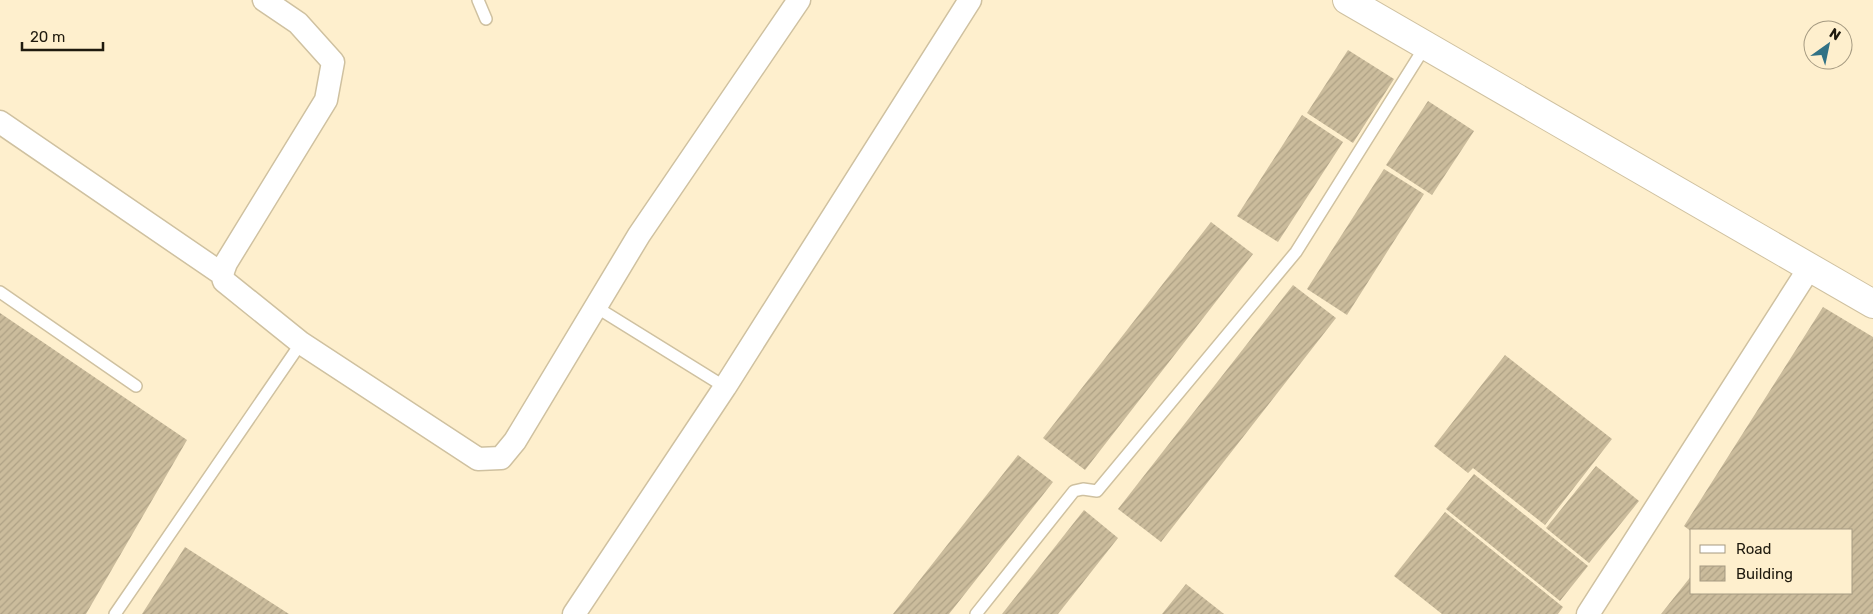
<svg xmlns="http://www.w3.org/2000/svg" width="1873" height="614" viewBox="0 0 1873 614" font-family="Rubik,sans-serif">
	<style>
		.building { fill: url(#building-hatch) }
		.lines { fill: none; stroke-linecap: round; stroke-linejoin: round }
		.lane-casing { stroke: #cfc1a0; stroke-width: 14 }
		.street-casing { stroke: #cfc1a0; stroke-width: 25 }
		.secondary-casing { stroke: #cfc1a0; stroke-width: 30 }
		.lane { stroke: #fff; stroke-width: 11 }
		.street { stroke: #fff; stroke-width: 22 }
		.secondary { stroke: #fff; stroke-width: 28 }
	</style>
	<defs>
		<pattern id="building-hatch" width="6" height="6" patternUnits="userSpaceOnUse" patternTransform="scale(1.25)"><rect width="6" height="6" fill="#cbbc9c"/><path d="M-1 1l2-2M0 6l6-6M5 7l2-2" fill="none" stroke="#aea185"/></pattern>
	</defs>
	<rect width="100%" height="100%" fill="#feefcd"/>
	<g class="building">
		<path d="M1348 50 1394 79 1353 143 1307 113Z"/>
		<path d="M1428 101 1474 131 1432 195 1386 165Z"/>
		<path d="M1302 115 1343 142 1278 242 1237 216Z"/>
		<path d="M1384 169 1424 194 1347 315 1307 289Z"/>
		<path d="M1211 222 1253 254 1085 470 1043 438Z"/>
		<path d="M1293 285 1336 318 1161 542 1118 509Z"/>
		<path d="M1823 307 1873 337V614H1661L1692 575V593H1852V530H1692V532L1684 526Z"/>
		<path d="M0 313 187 440 86 614H0Z"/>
		<path d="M1505 355 1612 439 1545 525 1473 468 1468 473 1434 446Z"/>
		<path d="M1018 455 1053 482 949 614H893Z"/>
		<path d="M1596 466 1639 501 1589 563 1546 528Z"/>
		<path d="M1474 474 1588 566 1560 601 1446 509Z"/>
		<path d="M1084 510 1118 538 1058 614H1002Z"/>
		<path d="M1445 512 1563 607 1558 614H1442L1394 576Z"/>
		<path d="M185 547 289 614H142Z"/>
		<path d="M1186 584 1224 614H1162Z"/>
	</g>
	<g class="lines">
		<g class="lane-casing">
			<g id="lane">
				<path d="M478 0 486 19"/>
				<path d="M0 292 136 386"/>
				<path d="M596 307 725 387"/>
				<path d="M115 614 301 343"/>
				<path d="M976 614 1074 491 1083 489 1097 491 1296 252 1426 45"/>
			</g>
		</g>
		<g class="street-casing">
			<g id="street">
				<path d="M0 122 222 274 224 281 301 343 478 459 501 458 515 441 639 235 799 0"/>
				<path d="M222 274 226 263 326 100 333 62 298 23 264 0"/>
				<path d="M574 614 725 387 970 0"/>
				<path d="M1588 614 1810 267"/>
			</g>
		</g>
		<g class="secondary-casing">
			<path id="secondary" d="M1347 0 1873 304"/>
		</g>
		<use href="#lane" class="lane"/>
		<use href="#street" class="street"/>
		<use href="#secondary" class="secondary"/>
	</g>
	<rect x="1690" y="529" width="162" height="65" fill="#feefcd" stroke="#a59a81"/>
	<rect x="1700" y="545" width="25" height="8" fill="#ffffff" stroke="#a59a81"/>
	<text x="1736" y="554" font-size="15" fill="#1f1a0e">Road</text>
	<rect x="1700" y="566" width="25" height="15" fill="url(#building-hatch)" stroke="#a59a81"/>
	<text x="1736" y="579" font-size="15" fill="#1f1a0e">Building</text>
	<g transform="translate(1828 45) rotate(33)"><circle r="24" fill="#feefcd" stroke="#a59a81"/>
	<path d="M0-4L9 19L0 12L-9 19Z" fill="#317285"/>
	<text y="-8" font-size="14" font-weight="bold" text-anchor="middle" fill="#1f1a0e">N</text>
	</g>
	<path d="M22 42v8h81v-8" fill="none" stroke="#1f1a0e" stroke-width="2.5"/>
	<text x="30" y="42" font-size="15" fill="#1f1a0e" stroke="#feefcd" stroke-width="4" paint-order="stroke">20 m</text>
</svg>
